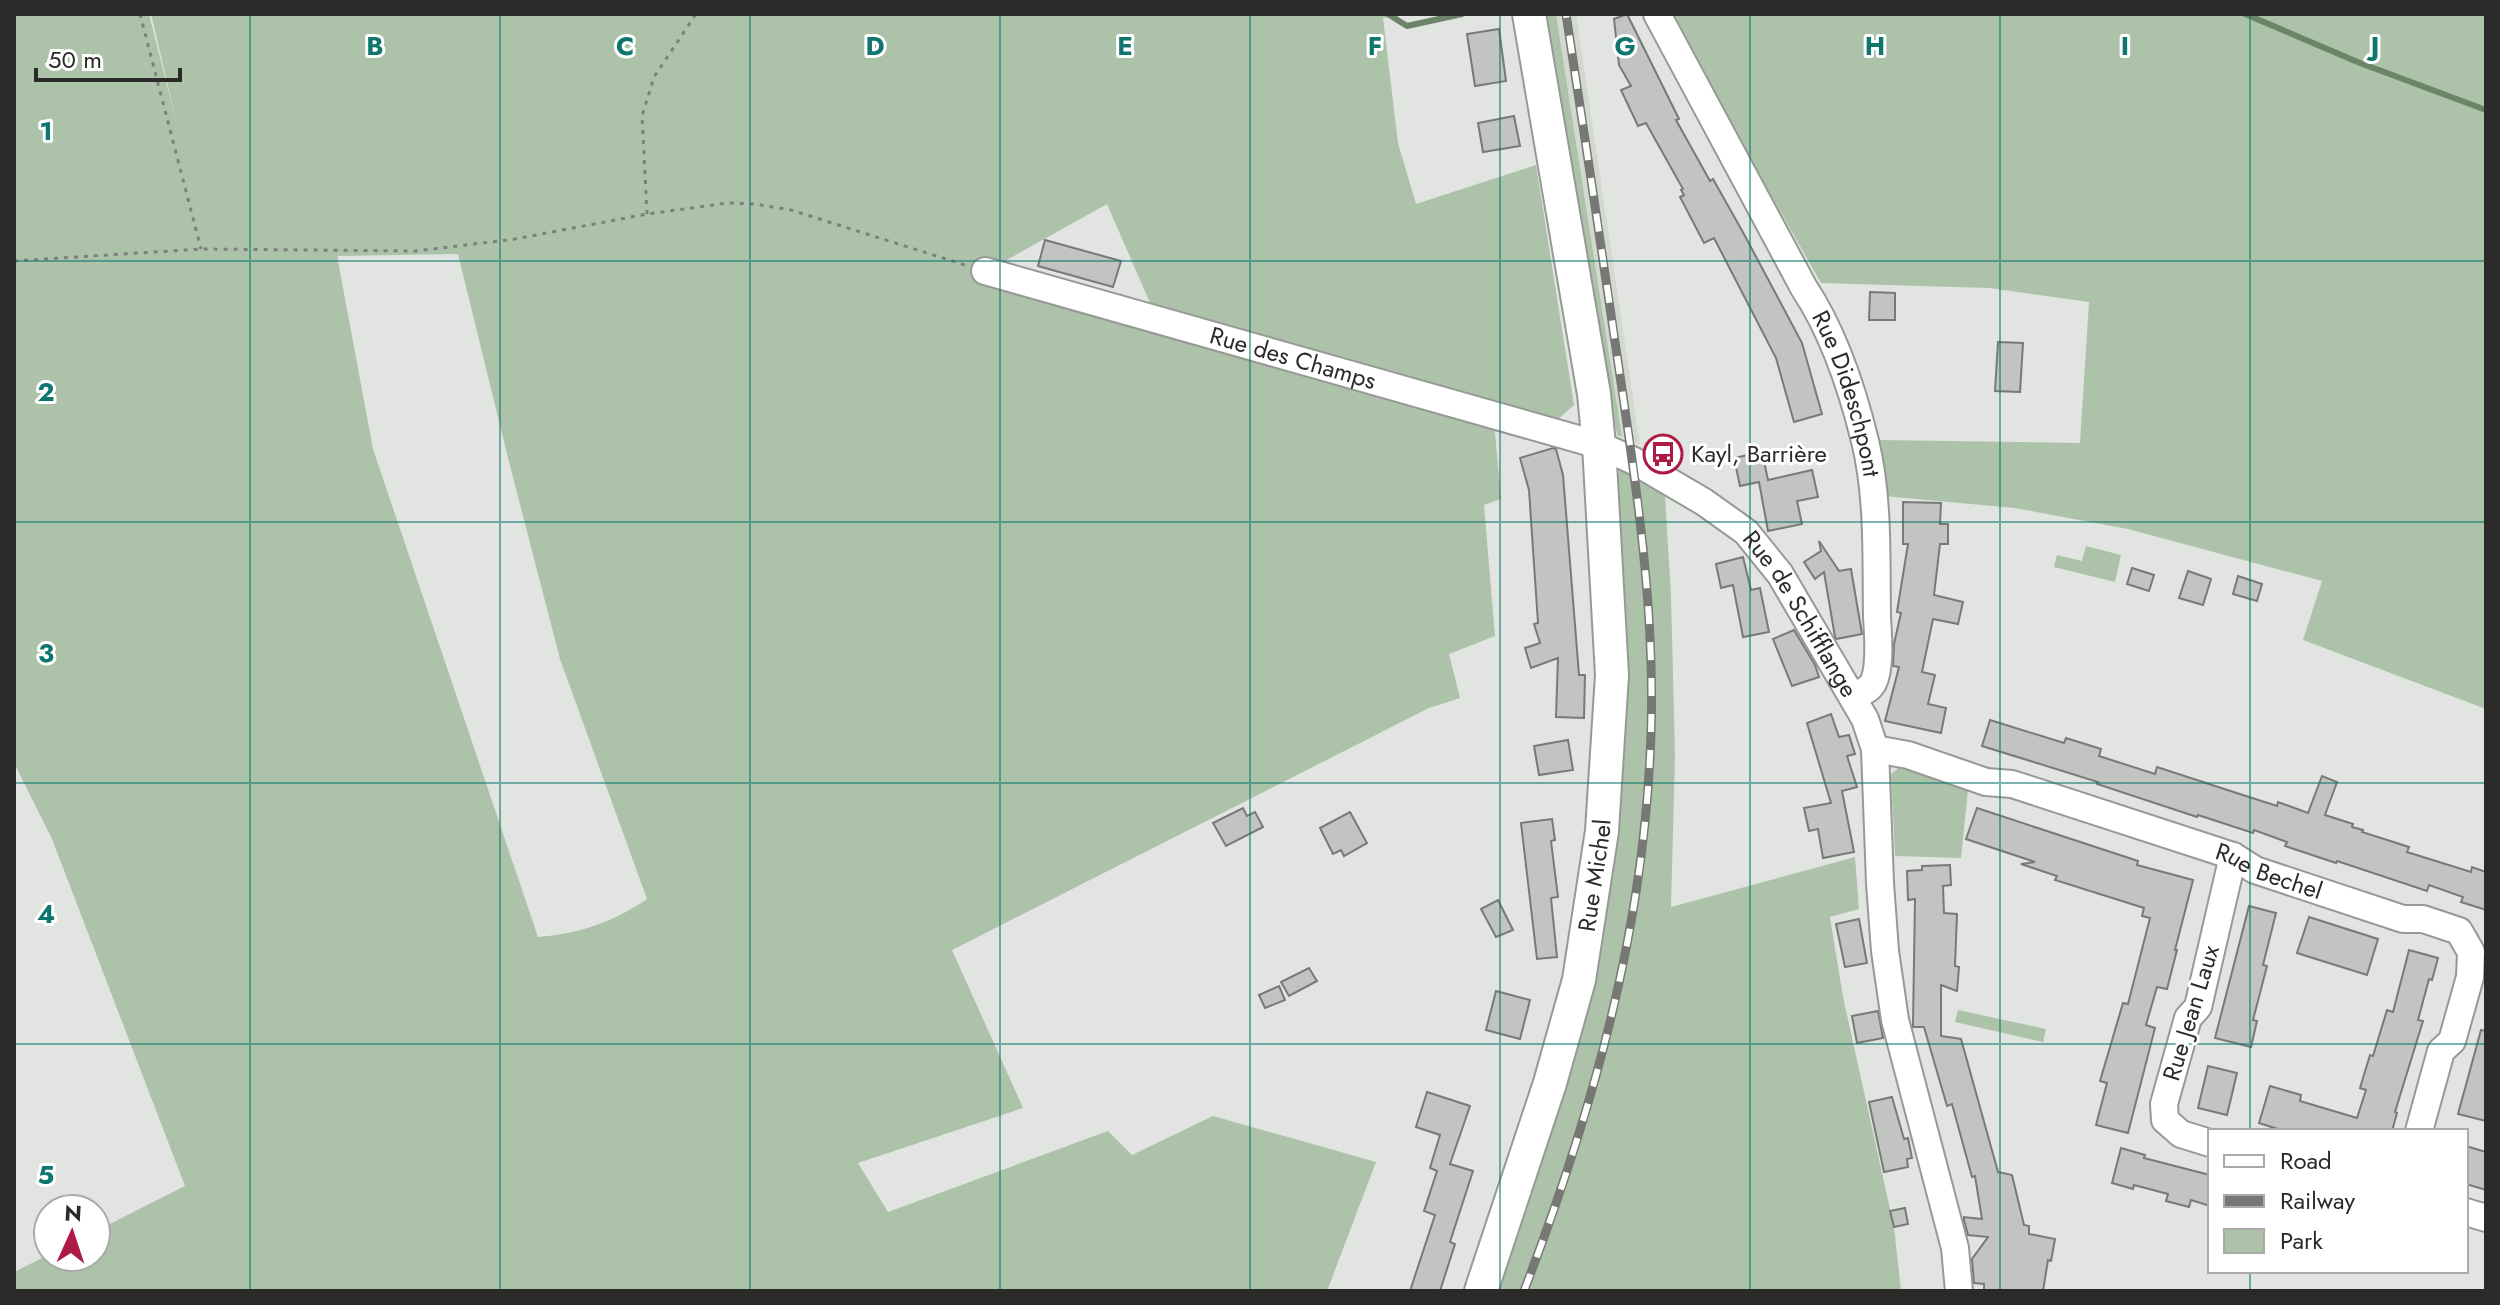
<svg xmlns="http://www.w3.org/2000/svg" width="2500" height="1305" viewBox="0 0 2500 1305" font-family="Jost,sans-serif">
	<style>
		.built { fill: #d2dad0 }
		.green { fill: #acc3a9; fill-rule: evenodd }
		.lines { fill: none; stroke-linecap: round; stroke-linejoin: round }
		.stream { stroke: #6c8468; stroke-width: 6 }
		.building { fill: #c1c4c1; stroke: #777a77; stroke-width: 2 }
		.minor-casing { stroke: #979996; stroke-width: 30 }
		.major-casing { stroke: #979996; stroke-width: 36 }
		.path { stroke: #7e807e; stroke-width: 3; stroke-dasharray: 4 6; stroke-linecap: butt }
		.minor { stroke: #fff; stroke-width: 26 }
		.major { stroke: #fff; stroke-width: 32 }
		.rail-casing { stroke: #777876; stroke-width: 9 }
		.rail { stroke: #fff; stroke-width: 6; stroke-dasharray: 18; stroke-linecap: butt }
		.grid { fill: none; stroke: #0f766e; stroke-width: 2; stroke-opacity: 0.55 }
		.labels { text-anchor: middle; stroke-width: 6; stroke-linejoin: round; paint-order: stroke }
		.street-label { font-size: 24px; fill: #2a2b29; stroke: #fff }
		.poi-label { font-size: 24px; fill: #2a2b29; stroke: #fff; text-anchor: start }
		.grid-label { font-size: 26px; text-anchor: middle; font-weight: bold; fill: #0f766e; stroke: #fff; stroke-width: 6; stroke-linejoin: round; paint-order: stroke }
	</style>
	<rect width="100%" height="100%" fill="#e1e4e1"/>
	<path class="built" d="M1556 14H1576L1640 445 1622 437Z"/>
	<g class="green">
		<path d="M14 14H149L177 124 151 14H1396V17L1383 18 1398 143 1416 204 1536 165 1574 405 1555 422H1494L1501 499 1484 505 1495 636 1449 654 1460 698 1429 708 952 950 1023 1108 858 1163 888 1212 1108 1131 1132 1155 1213 1116 1376 1162 1327 1291H14V1272L48 1255V1257H96V1231L185 1186 52 839 14 763ZM1107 204 1157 319 987 271ZM458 254 507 454 560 659 647 899C614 922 578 934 538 937L373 449 338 261V256Z"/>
		<path d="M1529 14H1556L1622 437 1617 435 1585 260Z"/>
		<path d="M1657 14H2486V709L2303 640 2322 581 2128 529 2015 508 1883 496 1878 440 2080 443 2089 302 1989 288 1821 283 1772 197Z"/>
		<path d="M1623 469 1645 480 1665 495 1671 596 1675 756 1671 907 1855 857 1859 909 1830 917 1843 997 1894 1227 1901 1291H1487L1579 1010 1613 476Z"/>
		<path d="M2086 546 2121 555 2115 582 2054 567 2057 555 2082 561Z"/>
		<path d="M1901 766 1968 790 1961 858 1895 856 1891 774Z"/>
		<path d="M1958 1010 2046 1029 2043 1042 1955 1022Z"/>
	</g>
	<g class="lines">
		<g class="stream">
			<path d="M1388 14 1407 26 1462 14"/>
			<path d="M2245 14 2360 63 2486 110"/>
		</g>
	</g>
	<g class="building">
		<path d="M1627 14 1679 119 1676 120 1710 181 1713 179 1745 236 1802 343 1822 414 1794 422 1776 358 1714 238 1704 243 1680 197 1684 195 1681 190 1683 189 1646 123 1638 126 1621 90 1631 86 1619 65 1614 19Z"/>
		<path d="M1499 29 1506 81 1475 86 1467 34Z"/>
		<path d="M1514 116 1520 146 1483 152 1478 123Z"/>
		<path d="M1045 240 1121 261 1113 287 1038 266Z"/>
		<path d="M1870 292 1895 293V320H1869Z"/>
		<path d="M1998 342 2023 343 2020 392 1995 391Z"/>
		<path d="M1553 448 1556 449 1563 475 1579 675H1585L1584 718 1556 717 1558 658 1531 668 1525 648 1540 643 1534 624 1538 623 1529 490 1520 458Z"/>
		<path d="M1762 452 1768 480 1812 470 1818 497 1797 501 1802 524 1768 531 1759 482 1740 486 1734 458Z"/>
		<path d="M1903 502 1941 503 1940 524H1948V544H1940L1934 595 1963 602 1958 624 1933 619 1922 672 1935 675 1928 704 1946 708 1941 733 1885 721 1899 667 1893 666 1894 644 1901 613 1897 612 1908 544H1903Z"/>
		<path d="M1819 541 1839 571 1851 569 1862 634 1836 639 1835 637 1824 572 1815 579 1804 562 1821 551Z"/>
		<path d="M1743 557 1751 590 1760 588 1769 632 1743 637 1733 585 1721 588 1716 564Z"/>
		<path d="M2132 568 2154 575 2149 591 2127 584Z"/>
		<path d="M2188 571 2211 579 2203 605 2179 598Z"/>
		<path d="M2238 576 2262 584 2257 601 2233 594Z"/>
		<path d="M1794 630 1815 665 1819 677 1792 686 1773 639Z"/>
		<path d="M1831 714 1839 737 1849 735 1855 754 1847 756 1857 787 1842 791 1854 852 1823 858 1818 829 1809 831 1804 808 1831 803 1807 723Z"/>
		<path d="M1990 720 2064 743 2066 738 2101 749 2099 756 2155 774 2157 767 2249 797 2277 806 2278 802 2308 813 2322 776 2337 782 2325 815 2353 824 2352 827 2363 830 2362 832 2409 847 2407 852 2471 872 2472 867 2486 872V910L2461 902 2463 897 2429 885 2427 891 2337 861 2336 863 2285 846 2287 842 2254 830 2253 833 2198 815 2197 817 2097 784 2098 782 1982 746Z"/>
		<path d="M1568 740 1573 770 1539 775 1534 746Z"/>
		<path d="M1243 808 1247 816 1255 812 1263 827 1226 846 1213 823Z"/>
		<path d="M1977 808 2138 861 2137 865 2193 880 2175 950H2177L2167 989 2157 987 2146 1025 2155 1028 2128 1133 2096 1125 2107 1083 2100 1081 2123 1003 2128 1004 2150 918 2142 916 2144 908 2055 880 2057 876 2021 864 2035 862 1966 839Z"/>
		<path d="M1350 812 1367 843 1344 856 1341 850 1333 854 1320 828Z"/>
		<path d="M1552 819 1555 840 1551 841 1558 897 1551 898 1557 957 1537 959 1521 823Z"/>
		<path d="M1950 865 1951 885 1943 886 1944 913 1957 914 1955 966 1959 967 1957 991 1941 985V1036L1961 1039 1998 1172 2012 1175 2024 1225 2029 1226V1234L2055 1239 2051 1261 2048 1260 2043 1291H1984V1284L1974 1283 1972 1259 1988 1237 1968 1235 1964 1220V1217L1982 1219 1975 1176 1972 1177 1952 1104 1947 1106 1924 1027H1913V1024L1915 899 1908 900 1907 871 1922 870V866Z"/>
		<path d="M1498 900 1513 930 1496 937 1481 909Z"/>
		<path d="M2249 906 2276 913 2263 965 2267 966 2253 1020 2257 1021 2251 1047 2215 1038Z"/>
		<path d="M2309 917 2378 939 2367 975 2297 953Z"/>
		<path d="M1859 919 1867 963 1845 967 1836 924Z"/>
		<path d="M2409 950 2438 958 2432 980 2429 979 2418 1020 2423 1021 2395 1112 2397 1113 2392 1131H2284L2259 1123 2270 1086 2301 1095 2300 1101 2357 1118 2366 1090 2360 1088 2370 1055 2373 1056 2387 1010 2393 1012Z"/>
		<path d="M1309 968 1317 981 1289 996 1281 982Z"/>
		<path d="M1279 986 1285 1000 1265 1008 1259 995Z"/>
		<path d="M1496 991 1530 1000 1520 1039 1486 1030Z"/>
		<path d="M1878 1011 1883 1038 1857 1043 1852 1016Z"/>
		<path d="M2481 1030 2486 1031V1121L2458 1114Z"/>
		<path d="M2208 1066 2237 1073 2227 1115 2198 1108Z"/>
		<path d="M1427 1092 1470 1106 1450 1164 1473 1171 1450 1242 1455 1244 1440 1291H1410L1435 1215 1424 1211 1437 1171 1430 1168 1440 1135 1416 1127Z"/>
		<path d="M1892 1097 1904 1139 1908 1138 1912 1158 1907 1159 1908 1167 1884 1172 1869 1102Z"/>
		<path d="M2466 1146 2486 1152V1190L2466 1184Z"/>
		<path d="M2121 1148 2145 1155 2144 1158 2210 1175V1206L2191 1200 2189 1207 2166 1201 2168 1194 2134 1185 2133 1189 2112 1183Z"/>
		<path d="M1905 1208 1908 1224 1894 1227 1890 1211Z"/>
	</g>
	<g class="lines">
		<g class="minor-casing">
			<g id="minor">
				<path id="s1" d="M1657 14 1804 288C1834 333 1852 388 1865 441 1879 498 1876 559 1877 617 1878 634 1881 668 1873 683 1868 691 1861 693 1852 694"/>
				<path id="s2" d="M985 271 1599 445 1634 461 1704 502 1746 532 1780 574 1865 719 1875 749 1880 883 1885 951 1895 1020 1955 1248 1959 1291"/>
				<path id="s3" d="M1875 749 1908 755 1986 782 2012 784 2233 856 2255 870 2403 919H2423L2459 931 2471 952 2470 977 2452 1041 2441 1051 2419 1131"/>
				<path d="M2210 1143 2181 1134 2165 1120 2164 1104 2188 1018 2198 1007 2233 856"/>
				<path d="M2466 1212 2486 1218"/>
			</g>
		</g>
		<g class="major-casing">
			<g id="major">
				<path id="s4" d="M1481 1291 1550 1083 1579 980 1602 831 1612 675 1599 445 1594 394 1529 14"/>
			</g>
		</g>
		<g class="path">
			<path d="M140 14 201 249"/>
			<path d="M647 214 642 116 654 77 696 14"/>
			<path d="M14 261 201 249 416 251 515 239 647 214 728 203 755 204 791 210 965 265"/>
		</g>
		<use href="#minor" class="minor"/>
		<use href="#major" class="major"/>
		<g class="rail-casing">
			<path id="rail" d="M1524 1291C1593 1111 1645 927 1651 733 1655 611 1637 490 1619 369 1602 251 1584 132 1566 14"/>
		</g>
		<use href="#rail" class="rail"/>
	</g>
	<path class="grid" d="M250 14V1291M500 14V1291M750 14V1291M1000 14V1291M1250 14V1291M1500 14V1291M1750 14V1291M2000 14V1291M2250 14V1131M14 261H2486M14 522H2486M14 783H2486M14 1044H2486M2250 1271V1291"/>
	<defs>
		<g id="bus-ring" transform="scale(2)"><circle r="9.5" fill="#fff" stroke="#ae1a46" stroke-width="1.5"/><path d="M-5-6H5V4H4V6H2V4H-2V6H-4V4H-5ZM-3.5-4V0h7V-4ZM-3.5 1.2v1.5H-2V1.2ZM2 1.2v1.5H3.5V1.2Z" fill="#ae1a46"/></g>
	</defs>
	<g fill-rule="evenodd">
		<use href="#bus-ring" x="1663" y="454"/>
	</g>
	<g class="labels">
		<g class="street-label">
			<text dy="8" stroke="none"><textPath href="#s2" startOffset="320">Rue des Champs</textPath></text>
			<text dy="8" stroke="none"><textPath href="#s1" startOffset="426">Rue Dideschpont</textPath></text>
			<text dy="8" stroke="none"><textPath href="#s2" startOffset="908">Rue de Schifflange</textPath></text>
			<text dy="8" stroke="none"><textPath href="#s3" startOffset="414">Rue Bechel</textPath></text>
			<text dy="8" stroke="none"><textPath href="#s4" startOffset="432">Rue Michel</textPath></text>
			<text transform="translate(2191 1013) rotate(-73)" y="8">Rue Jean Laux</text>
		</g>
		<g class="poi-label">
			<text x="1691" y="462">Kayl, Barrière</text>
		</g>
	</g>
	<g class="grid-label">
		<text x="375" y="55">B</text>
		<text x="625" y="55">C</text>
		<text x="875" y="55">D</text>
		<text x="1125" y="55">E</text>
		<text x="1375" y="55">F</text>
		<text x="1625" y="55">G</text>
		<text x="1875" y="55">H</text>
		<text x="2125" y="55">I</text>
		<text x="2375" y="55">J</text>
		<text x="46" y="140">1</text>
		<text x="46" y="401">2</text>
		<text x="46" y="662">3</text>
		<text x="46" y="923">4</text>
		<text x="46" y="1184">5</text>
	</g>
	<rect width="2500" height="1305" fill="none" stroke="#2a2b29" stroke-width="32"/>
	<rect x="2208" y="1129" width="260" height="144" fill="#ffffff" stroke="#aaaaa9" stroke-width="2"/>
	<rect x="2224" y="1155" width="40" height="12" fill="#ffffff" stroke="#aaaaa9" stroke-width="2"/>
	<text x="2280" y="1169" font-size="24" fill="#2a2b29">Road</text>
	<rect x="2224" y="1195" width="40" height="12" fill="#777876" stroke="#aaaaa9" stroke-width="2"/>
	<text x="2280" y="1209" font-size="24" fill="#2a2b29">Railway</text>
	<rect x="2224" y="1229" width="40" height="24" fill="#acc3a9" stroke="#aaaaa9" stroke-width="2"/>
	<text x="2280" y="1249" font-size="24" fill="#2a2b29">Park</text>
	<g transform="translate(72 1233) rotate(3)"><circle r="38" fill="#ffffff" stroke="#aaaaa9" stroke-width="2"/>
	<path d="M0-6L14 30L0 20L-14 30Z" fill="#ae1a46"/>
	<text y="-12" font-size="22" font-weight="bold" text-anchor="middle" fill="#2a2b29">N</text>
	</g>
	<path d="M36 68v12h144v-12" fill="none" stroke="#2a2b29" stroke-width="4"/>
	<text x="48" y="68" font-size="24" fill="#2a2b29" stroke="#ffffff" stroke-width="6" paint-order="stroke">50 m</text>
</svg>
